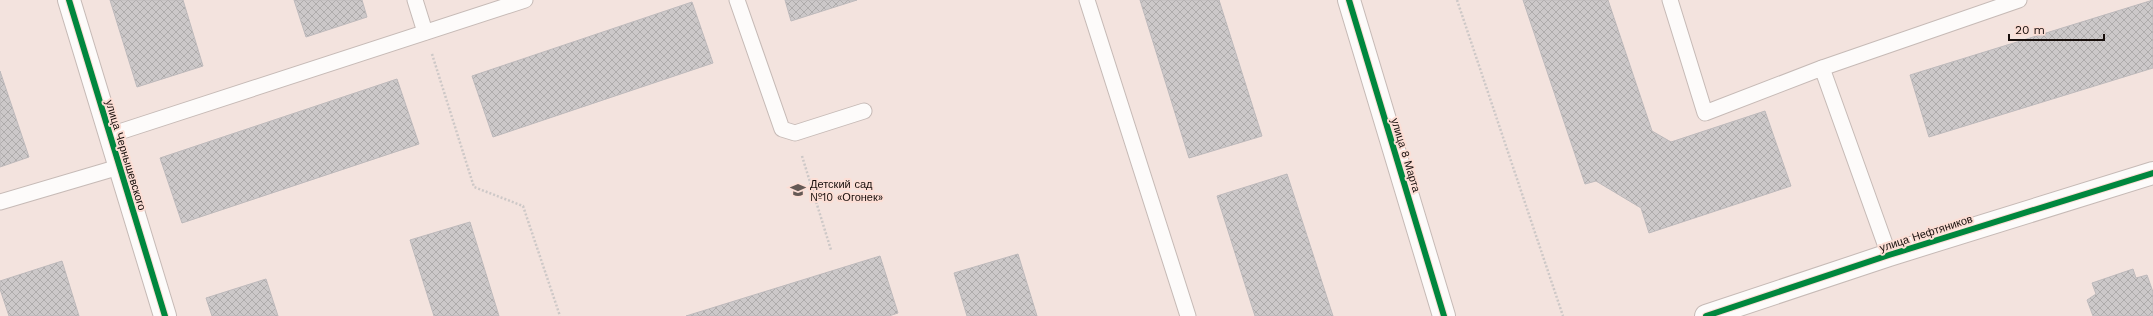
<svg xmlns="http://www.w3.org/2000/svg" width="2153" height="316" viewBox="0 0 2153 316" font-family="'Work Sans',sans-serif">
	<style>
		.building { fill: url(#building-cross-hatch); stroke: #bdb9bb }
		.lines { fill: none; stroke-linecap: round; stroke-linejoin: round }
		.service-casing { stroke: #c6bab6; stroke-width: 17 }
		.minor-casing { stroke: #c6bab6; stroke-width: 24 }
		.path { stroke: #cdc8c7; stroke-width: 2.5; stroke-dasharray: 2 2; stroke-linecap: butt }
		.service { stroke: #fdfbfa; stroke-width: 15 }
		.minor { stroke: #fdfbfa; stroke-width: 22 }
		.cycleway-casing { stroke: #fcded5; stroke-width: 8 }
		.cycleway { stroke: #00873e; stroke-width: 6 }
		.labels { text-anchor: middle; stroke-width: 4; stroke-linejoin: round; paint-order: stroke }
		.street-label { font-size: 11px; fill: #170e0b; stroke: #fcded5 }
		.poi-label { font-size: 11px; fill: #170e0b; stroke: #fcded5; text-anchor: start }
	</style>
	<defs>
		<pattern id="building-cross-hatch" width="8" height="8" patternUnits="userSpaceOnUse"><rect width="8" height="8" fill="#ccc8c9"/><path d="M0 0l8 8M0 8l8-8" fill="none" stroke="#aeabab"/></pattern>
	</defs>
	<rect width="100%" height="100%" fill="#f3e3de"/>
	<g class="building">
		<path d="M110 0H183L203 66 137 87Z"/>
		<path d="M294 0H362L367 17 306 37Z"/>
		<path d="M785 0H857L791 21Z"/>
		<path d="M1140 0H1219L1262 136 1189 158Z"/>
		<path d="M1523 0H1608L1652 131 1671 142 1765 111 1791 186 1649 233 1641 208 1596 181 1585 184Z"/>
		<path d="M2153 0V68L1929 137 1910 75Z"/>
		<path d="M692 2 713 63 493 137 472 76Z"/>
		<path d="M0 71 29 157 0 167Z"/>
		<path d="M397 79 419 144 182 223 160 158Z"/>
		<path d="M1287 174 1333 316H1255L1217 196Z"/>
		<path d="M470 222 499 316H434L410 240Z"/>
		<path d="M1018 254 1037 316H967L954 273Z"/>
		<path d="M880 256 898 313 889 316H686Z"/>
		<path d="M62 261 79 316H9L0 289V281Z"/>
		<path d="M2133 269 2136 278 2147 275 2153 292V316H2093L2087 300 2096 294 2092 283Z"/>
		<path d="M266 279 278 316H212L206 298Z"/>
	</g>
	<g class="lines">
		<g class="service-casing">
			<g id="service">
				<path d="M415 0 425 32"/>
				<path d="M737 0 782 129 795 133 864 111"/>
				<path d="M1087 0 1188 316"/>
				<path d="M1670 0 1705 113 1822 68 1889 255"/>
				<path d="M1822 68 2019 0"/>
				<path d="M110 135 525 0"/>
				<path d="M0 202 119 167"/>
			</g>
		</g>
		<g class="minor-casing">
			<g id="minor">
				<path d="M69 0 165 316"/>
				<path d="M1349 0 1444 316"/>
				<path d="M1706 316 1889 255 2153 173"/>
			</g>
		</g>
		<g class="path">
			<path d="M1457 0 1563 316"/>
			<path d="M432 54 474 187 523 206 560 316"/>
			<path d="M802 156 831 250"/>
		</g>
		<use href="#service" class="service"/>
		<use href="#minor" class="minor"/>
		<g class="cycleway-casing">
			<g id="cycleway">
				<path d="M69 0 165 316"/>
				<path d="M1349 0 1444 316"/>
				<path d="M1706 316 1889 255 2153 173"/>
			</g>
		</g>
		<use href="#cycleway" class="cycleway"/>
	</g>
	<defs>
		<g id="school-bare" transform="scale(1.2)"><path d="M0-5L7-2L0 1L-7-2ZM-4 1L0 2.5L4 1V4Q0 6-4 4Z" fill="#645955" stroke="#fcded5" stroke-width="2.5" paint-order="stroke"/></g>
	</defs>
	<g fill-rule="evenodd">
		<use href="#school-bare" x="798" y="190"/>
	</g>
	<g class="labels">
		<g class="street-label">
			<text transform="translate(126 155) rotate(73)" y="4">улица Чернышевского</text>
			<text transform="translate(1406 155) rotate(73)" y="4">улица 8 Марта</text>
			<text transform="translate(1926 233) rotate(-18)" y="4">улица Нефтяников</text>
		</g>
		<g class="poi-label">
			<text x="810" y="188">Детский сад<tspan x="810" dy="13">№10 «Огонек»</tspan></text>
		</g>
	</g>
	<path d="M2009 34v6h95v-6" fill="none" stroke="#170e0b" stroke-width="2"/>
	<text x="2015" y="34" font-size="12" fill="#170e0b" stroke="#fcded5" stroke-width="3" paint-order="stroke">20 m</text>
</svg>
